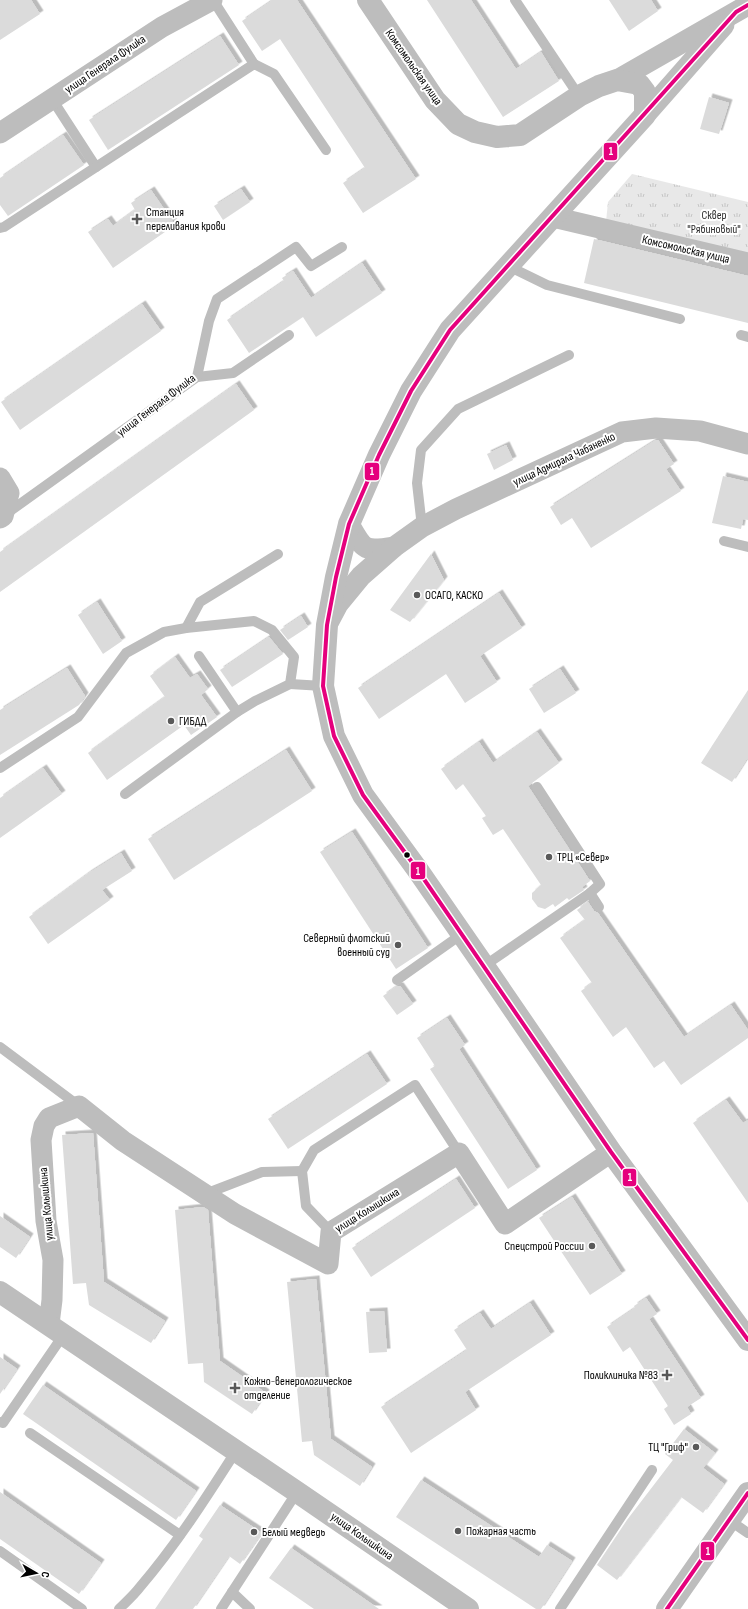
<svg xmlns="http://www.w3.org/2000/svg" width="748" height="1609" viewBox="0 0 748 1609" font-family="'Sofia Sans Condensed',sans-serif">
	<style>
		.park { fill: url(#park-tufts) }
		.building { fill: #dbdbdb; filter: url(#shadow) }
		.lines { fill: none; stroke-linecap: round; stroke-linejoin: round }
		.service { stroke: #bdbdbd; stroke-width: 10 }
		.minor { stroke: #bdbdbd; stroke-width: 21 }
		.tertiary { stroke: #bdbdbd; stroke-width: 22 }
		.bus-1-casing { stroke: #fff; stroke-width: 7 }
		.bus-1 { stroke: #e5007d; stroke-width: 4 }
		.poi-dot { fill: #595959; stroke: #fff; stroke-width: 1.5 }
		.bus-dot { fill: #000; stroke: #fff; stroke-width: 1.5 }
		.labels { text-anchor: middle; stroke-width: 4; stroke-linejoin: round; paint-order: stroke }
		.street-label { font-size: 12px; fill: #000; stroke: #fff }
		.poi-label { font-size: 12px; fill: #000; stroke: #fff; text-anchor: start }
		.park-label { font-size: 12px; fill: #2c2c2c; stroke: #fff }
		.line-badge { stroke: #fff; stroke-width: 1.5 }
		.badge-label { font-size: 11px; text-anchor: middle; font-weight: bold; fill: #fff }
	</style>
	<defs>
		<pattern id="park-tufts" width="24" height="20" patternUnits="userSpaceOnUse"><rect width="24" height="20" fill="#e8e8e8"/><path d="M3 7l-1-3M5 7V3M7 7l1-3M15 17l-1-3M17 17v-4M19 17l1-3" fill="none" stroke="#c5c5c5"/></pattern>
		<filter id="shadow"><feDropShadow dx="3.5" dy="-3.5" stdDeviation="0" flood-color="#0004"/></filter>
	</defs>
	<rect width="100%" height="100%" fill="#fff"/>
	<path class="park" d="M632 174 748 202V258L606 222 608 202Z"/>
	<g class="building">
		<path d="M0 0H31L40 14 0 40Z"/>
		<path d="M273 0H297L416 179 363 213 343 183 365 168 280 39 262 51 242 21Z"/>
		<path d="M427 0H471L516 69 541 52 559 81 503 117Z"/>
		<path d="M609 0H651L658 11 629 31Z"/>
		<path d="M220 36 239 65 108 150 89 120Z"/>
		<path d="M709 97 729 103 719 134 700 129Z"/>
		<path d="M63 135 84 165 8 216 0 205V178Z"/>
		<path d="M241 189 250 202 223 220 214 206Z"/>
		<path d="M151 190 175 225 113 268 88 232 108 219 113 226 135 210 131 203Z"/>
		<path d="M594 239 748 276V323L584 283Z"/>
		<path d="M362 263 382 293 316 337 303 317 249 353 227 320 284 281 282 278 293 271 311 298Z"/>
		<path d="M142 304 161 331 20 430 1 402Z"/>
		<path d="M236 384 254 410 0 592V552Z"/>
		<path d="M656 440H658L674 464 666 469 681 491 591 548 572 518 561 525 550 507Z"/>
		<path d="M506 445 513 460 494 470 487 454Z"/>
		<path d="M723 476 748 482V520L743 519 741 529 712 523Z"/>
		<path d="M431 554 444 580 410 622 390 610Z"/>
		<path d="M499 593 522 628 480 656 497 682 465 703 446 674 379 719 358 688Z"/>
		<path d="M97 602 122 641 103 654 78 615Z"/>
		<path d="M301 616 308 627 288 640 280 630Z"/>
		<path d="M269 637 283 654 232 687 220 670Z"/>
		<path d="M175 657 190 678 197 674 208 689 201 695 217 717 191 735 184 725 107 780 88 753 165 697 150 676Z"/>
		<path d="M67 668 85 696 79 705 0 755V710Z"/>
		<path d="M560 669 576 693 544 713 529 689Z"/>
		<path d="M748 690V757L732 782 701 763Z"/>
		<path d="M537 732 559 763 528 786 590 881 582 887 584 890 569 900 567 898 555 907 553 904 545 909 538 907 532 899V893L541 885 503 829 493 835 482 818 486 816 463 784 456 790 441 769 479 742 493 763Z"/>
		<path d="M286 750 312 791 174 880 148 839Z"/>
		<path d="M43 768 62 794 0 838V798Z"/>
		<path d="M352 832 428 948 396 969 320 852Z"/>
		<path d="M121 853 132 871 102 890 110 900 48 944 29 917 89 873Z"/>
		<path d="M588 902 594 911 598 913 684 1037 731 1005 748 1030V1038L681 1085 664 1061 654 1068 626 1027 613 1037 581 991 592 983 560 938 585 920 577 910Z"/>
		<path d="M397 986H400L413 1004 397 1015 383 996Z"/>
		<path d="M447 1018 465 1045 459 1049 537 1170 508 1189 430 1069 435 1066 417 1038Z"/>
		<path d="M367 1054 387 1084 288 1149 268 1119Z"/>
		<path d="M726 1100 743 1123 748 1120V1203L693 1123Z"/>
		<path d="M93 1133 104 1282 165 1321 151 1343 89 1305 86 1283 73 1284 62 1135Z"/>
		<path d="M456 1179 475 1208 371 1277 352 1248Z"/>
		<path d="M572 1197 622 1274 590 1295 539 1218Z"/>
		<path d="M203 1207 208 1210 220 1361 266 1393 252 1414 204 1382 203 1363 188 1364 175 1210Z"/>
		<path d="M0 1216 30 1237 16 1258 0 1247Z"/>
		<path d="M316 1279 331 1439 372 1467 360 1486 314 1455 312 1441 302 1442 287 1282Z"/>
		<path d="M646 1298 657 1314 649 1319 701 1398 687 1407 691 1414 674 1425 664 1409 668 1406 630 1347 623 1352 607 1327 635 1308 634 1306Z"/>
		<path d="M530 1303 551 1335 465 1392 476 1410 411 1453 381 1407 467 1350 454 1330 480 1313 491 1329Z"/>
		<path d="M384 1311 387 1352 369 1353 366 1312Z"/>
		<path d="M0 1357 17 1369 0 1394Z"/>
		<path d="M43 1385 196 1491 176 1520 23 1414Z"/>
		<path d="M684 1429 715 1453 703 1468 724 1484 703 1513 681 1497 617 1580 597 1565 627 1520 673 1460 665 1454Z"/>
		<path d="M421 1480 539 1557 547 1545 572 1561 541 1609H536L396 1517Z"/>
		<path d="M0 1492 101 1563 79 1594 0 1539Z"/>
		<path d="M220 1505 262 1533 240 1564 229 1556 193 1609H155L203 1539 199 1536Z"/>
		<path d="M291 1548 379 1609H314L285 1589 269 1578Z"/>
	</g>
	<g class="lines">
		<g class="service">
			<path d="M213 0 254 64"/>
			<path d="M515 0 579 96"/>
			<path d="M52 99 96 167 254 64 274 74 326 150"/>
			<path d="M0 228 4 227 96 167"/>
			<path d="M508 266 547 285 680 319"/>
			<path d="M741 335 748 337"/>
			<path d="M197 377 233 373 289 335"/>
			<path d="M6 514 197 377 209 321 217 299 296 247 311 266 342 247"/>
			<path d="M422 527 417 483 421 450 458 409 569 355"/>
			<path d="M724 541 748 547"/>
			<path d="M186 628 200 602 278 554"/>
			<path d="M290 684 323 686"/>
			<path d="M0 768 78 717 126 653 164 632 186 628 254 621 272 630 294 657 290 684 255 701 237 712"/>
			<path d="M125 794 237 712 199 656"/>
			<path d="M590 893 599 907"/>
			<path d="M484 966 590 893 600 884 537 787"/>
			<path d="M397 980 462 934"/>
			<path d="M0 1047 79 1106"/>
			<path d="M205 1194 262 1172 302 1171"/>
			<path d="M331 1232 306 1206 302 1171 314 1150 415 1085 459 1153"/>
			<path d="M0 1422 3 1423 64 1334"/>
			<path d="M30 1433 180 1535"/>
			<path d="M729 1520 748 1533"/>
			<path d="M0 1551 82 1609"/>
			<path d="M232 1592 250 1609"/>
			<path d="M119 1609C126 1602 134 1595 140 1587 176 1545 206 1498 236 1451"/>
			<path d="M221 1609 297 1492"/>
			<path d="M560 1609 652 1470"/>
		</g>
		<g class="minor">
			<path d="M617 80 748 5"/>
			<path d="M645 115 724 25"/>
			<path d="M0 133 162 27 212 0"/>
			<path d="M553 217 748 263"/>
			<path d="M0 478 9 493 3 516 0 518"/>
			<path d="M349 524C364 550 363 552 394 547"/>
			<path d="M329 621 338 604 361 576 394 547 422 527 456 509 622 432 656 428 700 431 748 444"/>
			<path d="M49 1324 52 1300 53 1260 46 1221 41 1140 44 1126 49 1118 79 1106 123 1141 235 1214 328 1264 331 1232 459 1153 505 1224 611 1152"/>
		</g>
		<g class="tertiary">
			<path d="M368 0 435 100 458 124 475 132 497 137 520 135 579 96 599 86 617 80 639 84 645 92V115L450 330 411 391 379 455 349 524 336 577 327 625 323 686 334 736 363 795 417 869 484 966 611 1152 748 1340"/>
			<path d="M0 1292 297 1492 468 1609"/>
			<path d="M667 1609 748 1493"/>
		</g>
		<g class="bus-1-casing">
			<g id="bus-1">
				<path d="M748 5 736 12 450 330 411 391 379 455 349 524 336 577 327 625 323 686 334 736 363 795 417 869 611 1152 748 1340"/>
				<path d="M667 1609 748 1493"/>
			</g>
		</g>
		<use href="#bus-1" class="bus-1"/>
	</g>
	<g class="poi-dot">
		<path d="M135 213h4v4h4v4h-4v4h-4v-4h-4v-4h4z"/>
		<circle cx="417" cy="595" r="4"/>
		<circle cx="171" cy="721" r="4"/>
		<circle cx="549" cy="857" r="4"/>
		<circle cx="398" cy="945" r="4"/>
		<circle cx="592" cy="1246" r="4"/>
		<path d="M665 1369h4v4h4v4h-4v4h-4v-4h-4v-4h4z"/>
		<path d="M233 1382h4v4h4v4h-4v4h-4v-4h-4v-4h4z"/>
		<circle cx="696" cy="1447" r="4"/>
		<circle cx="458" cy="1531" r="4"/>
		<circle cx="254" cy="1532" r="4"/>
	</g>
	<circle class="bus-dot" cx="407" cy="855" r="3.5"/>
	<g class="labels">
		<g class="street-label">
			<text transform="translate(105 64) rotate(-34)" y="4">улица Генерала Фулика</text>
			<text transform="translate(414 67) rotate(55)" y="4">Комсомольская улица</text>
			<text transform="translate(686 249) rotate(13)" y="4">Комсомольская улица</text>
			<text transform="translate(156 405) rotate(-37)" y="4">улица Генерала Фулика</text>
			<text transform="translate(564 459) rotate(-25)" y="4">улица Адмирала Чабаненко</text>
			<text transform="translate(46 1204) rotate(-95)" y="4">улица Колышкина</text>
			<text transform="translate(367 1210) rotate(-32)" y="4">улица Колышкина</text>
			<text transform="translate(362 1536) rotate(35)" y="4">улица Колышкина</text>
		</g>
		<g class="poi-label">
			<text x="146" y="216">Станция<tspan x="146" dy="14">переливания крови</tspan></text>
			<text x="425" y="599">ОСАГО, КАСКО</text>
			<text x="179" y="725">ГИБДД</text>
			<text x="557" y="861">ТРЦ «Север»</text>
			<text x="390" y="942" text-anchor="end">Северный флотский<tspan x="390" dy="14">военный суд</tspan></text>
			<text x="584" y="1250" text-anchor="end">Спецстрой России</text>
			<text x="658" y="1379" text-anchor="end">Поликлиника №83</text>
			<text x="244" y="1385">Кожно-венерологическое<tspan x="244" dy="14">отделение</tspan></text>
			<text x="688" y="1451" text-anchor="end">ТЦ "Гриф"</text>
			<text x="466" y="1535">Пожарная часть</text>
			<text x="262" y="1536">Белый медведь</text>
		</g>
		<g class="park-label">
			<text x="714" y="219">Сквер<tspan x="714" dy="14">"Рябиновый"</tspan></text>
		</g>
	</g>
	<g class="line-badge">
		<rect x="603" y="142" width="15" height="19" rx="4" fill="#e5007d"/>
		<rect x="364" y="462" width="16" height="19" rx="4" fill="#e5007d"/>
		<rect x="410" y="861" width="16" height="19" rx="4" fill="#e5007d"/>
		<rect x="622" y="1168" width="15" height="19" rx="4" fill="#e5007d"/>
		<rect x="700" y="1541" width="15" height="20" rx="4" fill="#e5007d"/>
	</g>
	<g class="badge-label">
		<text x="611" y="155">1</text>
		<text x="372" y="475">1</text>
		<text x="418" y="875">1</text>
		<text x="630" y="1181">1</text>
		<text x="708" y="1555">1</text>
	</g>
	<g transform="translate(36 1573) rotate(99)" stroke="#ffffff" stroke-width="3" paint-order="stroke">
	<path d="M0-3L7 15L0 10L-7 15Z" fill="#000000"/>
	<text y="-6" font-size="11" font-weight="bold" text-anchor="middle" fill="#000000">С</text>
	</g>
</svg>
